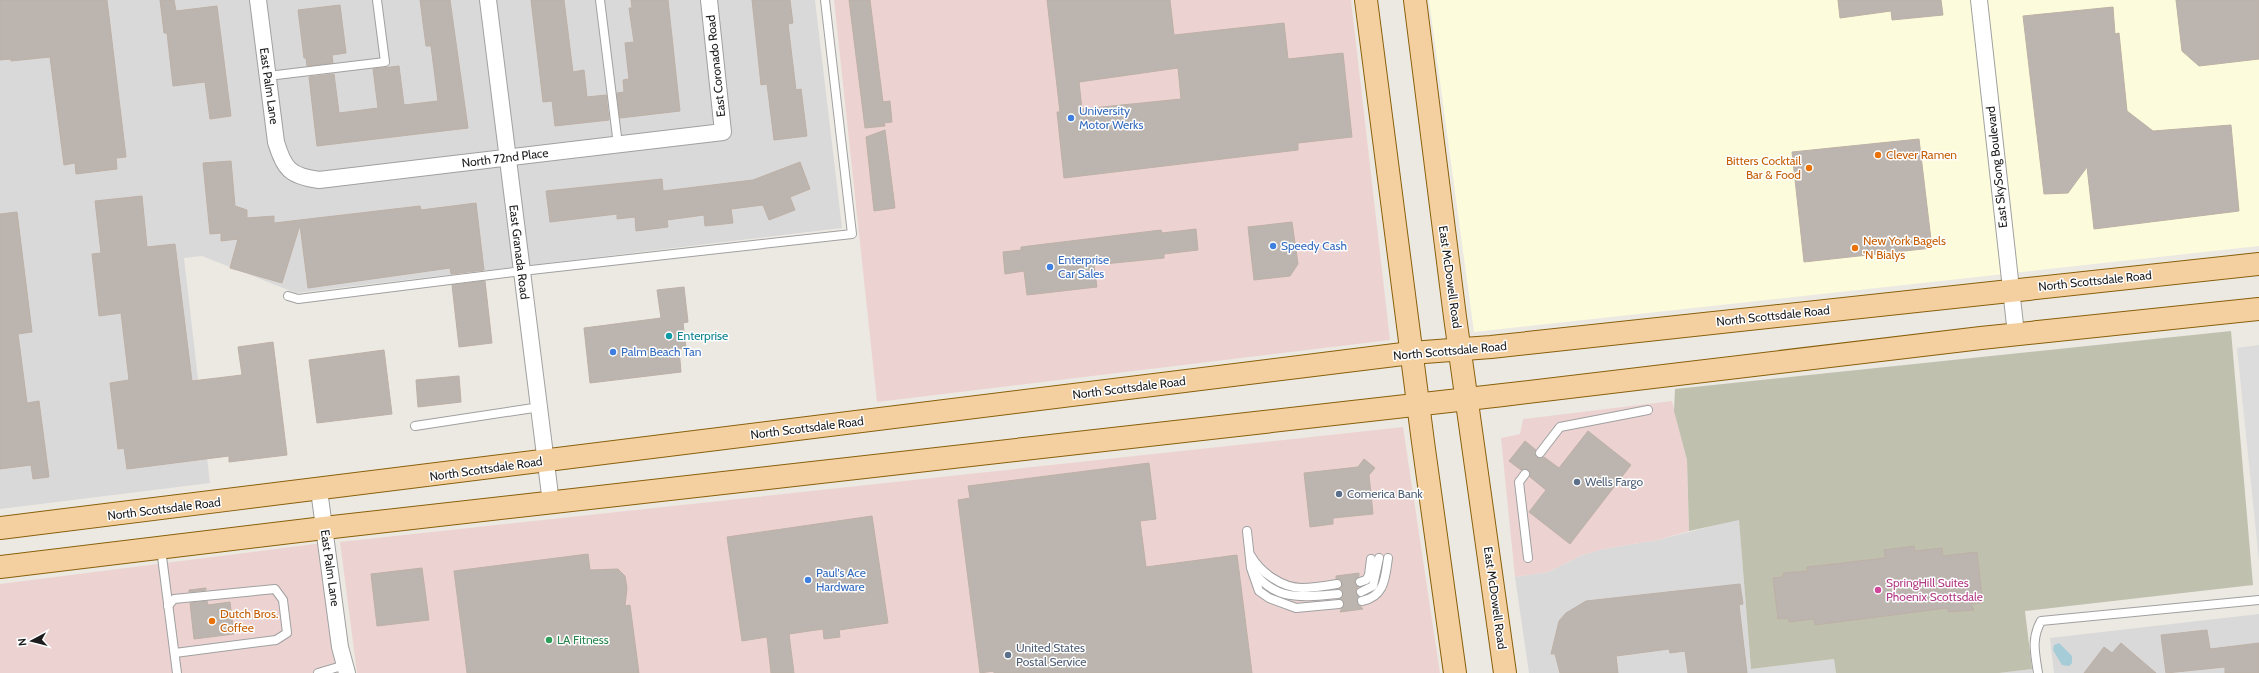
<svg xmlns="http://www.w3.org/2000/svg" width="2259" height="673" viewBox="0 0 2259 673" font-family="Cabin,sans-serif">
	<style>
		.residential { fill: #dad9d9 }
		.commercial { fill: #ecd3d2 }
		.education { fill: #fcfcdc }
		.construction { fill: #c0c0af }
		.parking { fill: #dcdcdc }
		.water { fill: #a6ccd7 }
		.building { fill: #bcb5af; stroke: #bdb0a6; fill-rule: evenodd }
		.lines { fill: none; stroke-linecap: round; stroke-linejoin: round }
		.lane-casing { stroke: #a0a0a0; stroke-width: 10 }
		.street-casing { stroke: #a0a0a0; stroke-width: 18 }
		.primary-casing { stroke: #885f0b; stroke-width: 24 }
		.lane { stroke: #fff; stroke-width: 8 }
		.street { stroke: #fff; stroke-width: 16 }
		.primary { stroke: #f4d0a0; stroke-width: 22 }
		.shop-dot { fill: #3f7fe0; stroke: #fff; stroke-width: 1.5 }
		.food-dot { fill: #e8710a; stroke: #fff; stroke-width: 1.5 }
		.culture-dot { fill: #0f9aa8; stroke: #fff; stroke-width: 1.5 }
		.service-dot { fill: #5c6f8a; stroke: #fff; stroke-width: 1.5 }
		.hotel-dot { fill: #d1479c; stroke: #fff; stroke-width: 1.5 }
		.leisure-dot { fill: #2e9e5b; stroke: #fff; stroke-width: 1.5 }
		.labels { text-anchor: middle; stroke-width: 3; stroke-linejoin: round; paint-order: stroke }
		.street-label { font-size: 12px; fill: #1c1c1c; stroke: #fff }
		.shop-label { font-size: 12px; fill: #366cbe; stroke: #fff; text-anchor: start }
		.food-label { font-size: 12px; fill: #c56008; stroke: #fff; text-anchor: start }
		.culture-label { font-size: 12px; fill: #0d838f; stroke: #fff; text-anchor: start }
		.service-label { font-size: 12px; fill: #4e5e75; stroke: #fff; text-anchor: start }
		.hotel-label { font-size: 12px; fill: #b23c85; stroke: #fff; text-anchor: start }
		.leisure-label { font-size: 12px; fill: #27864d; stroke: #fff; text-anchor: start }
	</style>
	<rect width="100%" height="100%" fill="#ece9e2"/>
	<g class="residential">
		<path d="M0 0H815L842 228 296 293 202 256 184 258 210 483 0 509Z"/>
		<path d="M1739 519 1751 669 1834 659 1836 673H1529L1515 577 1548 572 1580 556 1603 549 1658 540Z"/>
		<path d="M2259 614V673H2054L2050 638Z"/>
		<path d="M2032 669V673H1999Z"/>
	</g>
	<g class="commercial">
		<path d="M834 0H1351L1390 340 877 402Z"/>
		<path d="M1672 401 1687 460 1689 531 1658 540 1603 549 1580 556 1548 572 1515 577 1501 438 1520 434 1523 419Z"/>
		<path d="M1403 427 1440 673H357L340 542Z"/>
		<path d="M322 543 339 673H0V584Z"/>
	</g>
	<path class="education" d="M1429 0H2259V246L1474 332Z"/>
	<path class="construction" d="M2231 331 2253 585 2025 611 2032 669 1999 673H1836L1834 659 1751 669 1739 520 1689 531 1687 460 1674 411 1675 389Z"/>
	<path class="parking" d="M2259 345V561L2237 348Z"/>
	<path class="water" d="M2059 643 2072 656V663L2069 666 2062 665 2053 650 2054 645Z"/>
	<g class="building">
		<path d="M0 0H107L126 157 116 158 117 169 76 174 75 163 64 165 50 57 11 61V59L0 60Z"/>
		<path d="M160 0H174L176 11 217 6 231 116 210 119 205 82 173 86 167 33H164Z"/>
		<path d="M420 0H450L468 128 317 146 309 77 334 74 339 113 378 108 373 69 399 66 404 105 438 101 431 46H426Z"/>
		<path d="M531 0H564L573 72 584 70 587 97 606 95 609 120 555 126 552 101 543 102Z"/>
		<path d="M631 0H668L680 111 620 118 617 93 624 92 623 80 629 79 625 43 634 42 629 8H632Z"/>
		<path d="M752 0H790L793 23 788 24 796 90 801 89 807 136 774 140 767 84 761 85Z"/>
		<path d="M849 0H870L883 102 890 101 892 122 884 123 885 126 865 128Z"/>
		<path d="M1047 0H1170L1174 35 1284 23 1288 59 1343 53 1352 137 1298 143V150L1064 178 1057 112H1060ZM1178 68 1181 99 1082 109 1079 82Z"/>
		<path d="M1838 0H1941L1943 15 1892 20 1891 11 1840 18Z"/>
		<path d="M2176 0H2259V59L2199 66 2182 51Z"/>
		<path d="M340 5 346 53 332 55 333 63 307 66 306 58H304L298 10Z"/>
		<path d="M2113 7 2115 34 2119 33 2127 111 2153 131 2231 125 2239 211 2094 229 2087 167 2068 193 2044 194 2023 16Z"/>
		<path d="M885 130 895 208 874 211 866 137Z"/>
		<path d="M1919 139 1932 248 1804 262 1792 152Z"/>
		<path d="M231 161 235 206 247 210V218L274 216V223L420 206 421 210 476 203 484 270 451 274 450 268 308 288 300 225 282 283 230 268 238 239 221 241V233L210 234 203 163Z"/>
		<path d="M800 162 810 189 790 197 795 210 769 220 763 205 731 209 733 223 705 226 704 215 667 220 668 227 636 231 635 217 617 219V214L550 222 546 191 662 179 663 191 753 180Z"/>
		<path d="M142 196 147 247 175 244 192 381 242 375 238 347 273 342 287 455 229 462V456L127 469 124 448 118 449 110 383 129 380 121 313 99 316 92 254 101 253 95 201Z"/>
		<path d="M17 212 32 332 18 334 27 403 39 401 49 477 33 479 31 465 0 469V214Z"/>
		<path d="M1292 222 1298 264 1290 276 1254 280 1248 227Z"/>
		<path d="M1196 229 1198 250 1164 254V258L1094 265 1097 287 1027 295 1024 271 1005 274 1003 252 1021 250V247L1161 230 1162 233Z"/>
		<path d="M485 281 492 343 459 347 452 285Z"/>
		<path d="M684 287 688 322 683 323 686 348 679 349 681 372 590 383 584 328 661 318 657 290Z"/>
		<path d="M384 350 392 414 317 423 309 360Z"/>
		<path d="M459 376 461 402 418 407 416 380Z"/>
		<path d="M1588 431 1631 465 1570 544 1529 512 1546 490 1530 477 1529 470H1521L1509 461 1525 441 1536 450V457L1540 458 1544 457 1559 468Z"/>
		<path d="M1364 459 1375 468 1369 475 1373 514 1333 518V524L1310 527 1304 473 1358 467Z"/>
		<path d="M1149 463 1156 519 1140 521 1146 567 1237 555 1252 673H994V671L980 673 958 500 970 498 968 486Z"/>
		<path d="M872 516 888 623 839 630 840 637 824 639 823 629 789 634 794 673H771L767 637 742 641 727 537Z"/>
		<path d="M1914 546 1915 551 1942 548 1943 556 1977 552 1983 603 1971 604 1974 610 1949 612 1947 608 1815 625 1814 619 1789 622V618L1778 619 1773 578 1783 577V573L1808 571 1807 567 1885 558 1884 550Z"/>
		<path d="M588 554 590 570 618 569 625 576 627 588 625 606 630 605 639 673H467L454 571Z"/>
		<path d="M422 568 429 620 377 626 371 574Z"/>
		<path d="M1359 573V576L1355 581 1358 587 1356 591 1359 597 1357 602 1363 609 1340 612 1344 604 1340 599 1343 593 1339 589 1342 583 1341 580 1336 579V576Z"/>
		<path d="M1740 584 1743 604 1739 605 1747 673H1688L1685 651 1670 653 1669 649 1616 656 1618 673H1560L1555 654H1551L1559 621 1566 613 1586 601Z"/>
		<path d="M206 588V590L189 592V590Z"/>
		<path d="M207 601 208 605 230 602 234 634 194 639 190 603Z"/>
		<path d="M2207 630 2210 649 2259 643V673H2225V667L2166 673 2161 635Z"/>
		<path d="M2121 643 2156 673H2084L2104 647 2112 653Z"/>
	</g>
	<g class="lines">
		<g class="lane-casing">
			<g id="lane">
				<path d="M600 0 618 145"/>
				<path d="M268 76 385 62 377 0"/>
				<path d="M288 296 298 299 522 271 852 234 825 0"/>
				<path d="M415 426 540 407"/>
				<path d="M1540 453 1560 427 1648 410"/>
				<path d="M1525 474 1519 482 1528 558"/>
				<path d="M1247 531 1251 568 1259 591 1269 598 1296 608 1339 604"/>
				<path d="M161 549 177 673"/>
				<path d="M1251 556C1260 572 1282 588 1302 588 1313 588 1325 586 1337 584"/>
				<path d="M1254 572C1276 602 1305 597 1338 594"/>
				<path d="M1360 582 1366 580 1369 575 1371 559"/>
				<path d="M1361 592 1373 586 1379 558"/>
				<path d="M1362 601C1385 596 1385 578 1388 558"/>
				<path d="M168 606 174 599 275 589 283 600 287 633 276 640 175 653"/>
				<path d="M318 673 345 665"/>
				<path d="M2038 673C2035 653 2031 639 2041 621L2259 600"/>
			</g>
		</g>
		<g class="street-casing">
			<g id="street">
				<path d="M258 0 276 142C284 169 290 176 319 180L723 132 709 0"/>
				<path d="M488 0 551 503"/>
				<path d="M1979 0 2016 334"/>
				<path d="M319 490 340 647 347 673"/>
			</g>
		</g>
		<g class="primary-casing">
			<g id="primary">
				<path d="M1366 0 1423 442 1455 673"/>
				<path d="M1415 0 1455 317 1505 673"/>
				<path d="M0 528 1411 353 1491 347 2259 264"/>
				<path d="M0 567 324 528 1503 395 1981 338 2259 309"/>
			</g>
		</g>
		<use href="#lane" class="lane"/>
		<use href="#street" class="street"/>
		<use href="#primary" class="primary"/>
	</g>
	<g class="shop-dot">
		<circle cx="1071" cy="118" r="4"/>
		<circle cx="1273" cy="246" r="4"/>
		<circle cx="1050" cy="267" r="4"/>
		<circle cx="613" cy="352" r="4"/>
		<circle cx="808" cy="580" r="4"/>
	</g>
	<g class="food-dot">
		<circle cx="1878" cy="155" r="4"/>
		<circle cx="1809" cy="168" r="4"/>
		<circle cx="1855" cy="248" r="4"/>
		<circle cx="212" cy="621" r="4"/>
	</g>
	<circle class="culture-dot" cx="669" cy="336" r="4"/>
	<g class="service-dot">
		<circle cx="1577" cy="482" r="4"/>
		<circle cx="1339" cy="494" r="4"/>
		<circle cx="1008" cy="655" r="4"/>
	</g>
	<circle class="hotel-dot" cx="1878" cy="590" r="4"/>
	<circle class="leisure-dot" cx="549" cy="640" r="4"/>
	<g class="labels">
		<g class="street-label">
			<text transform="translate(716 66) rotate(-96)" y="4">East Coronado Road</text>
			<text transform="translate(269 86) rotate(82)" y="4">East Palm Lane</text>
			<text transform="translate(505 158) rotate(-7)" y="4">North 72nd Place</text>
			<text transform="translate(1997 167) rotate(-96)" y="4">East SkySong Boulevard</text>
			<text transform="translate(519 252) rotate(83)" y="4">East Granada Road</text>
			<text transform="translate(1450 277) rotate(82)" y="4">East McDowell Road</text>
			<text transform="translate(2095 281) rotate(-6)" y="4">North Scottsdale Road</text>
			<text transform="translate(1773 316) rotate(-6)" y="4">North Scottsdale Road</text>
			<text transform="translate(1450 351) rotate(-5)" y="4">North Scottsdale Road</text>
			<text transform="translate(1129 388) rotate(-7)" y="4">North Scottsdale Road</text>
			<text transform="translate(807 428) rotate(-7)" y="4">North Scottsdale Road</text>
			<text transform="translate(486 469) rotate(-8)" y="4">North Scottsdale Road</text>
			<text transform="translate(164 509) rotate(-7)" y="4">North Scottsdale Road</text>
			<text transform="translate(330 568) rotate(82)" y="4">East Palm Lane</text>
			<text transform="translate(1495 598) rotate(82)" y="4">East McDowell Road</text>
		</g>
		<g class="shop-label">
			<text x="1079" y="115">University<tspan x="1079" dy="14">Motor Werks</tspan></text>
			<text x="1281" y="250">Speedy Cash</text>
			<text x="1058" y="264">Enterprise<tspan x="1058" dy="14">Car Sales</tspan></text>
			<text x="621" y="356">Palm Beach Tan</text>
			<text x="816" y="577">Paul's Ace<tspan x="816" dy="14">Hardware</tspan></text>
		</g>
		<g class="food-label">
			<text x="1886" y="159">Clever Ramen</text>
			<text x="1801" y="165" text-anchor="end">Bitters Cocktail<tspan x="1801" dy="14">Bar &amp; Food</tspan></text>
			<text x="1863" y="245">New York Bagels<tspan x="1863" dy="14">'N Bialys</tspan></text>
			<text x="220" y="618">Dutch Bros.<tspan x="220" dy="14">Coffee</tspan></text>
		</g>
		<g class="culture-label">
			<text x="677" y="340">Enterprise</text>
		</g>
		<g class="service-label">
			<text x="1585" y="486">Wells Fargo</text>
			<text x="1347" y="498">Comerica Bank</text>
			<text x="1016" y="652">United States<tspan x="1016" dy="14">Postal Service</tspan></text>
		</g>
		<g class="hotel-label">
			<text x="1886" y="587">SpringHill Suites<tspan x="1886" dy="14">Phoenix Scottsdale</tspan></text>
		</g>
		<g class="leisure-label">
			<text x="557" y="644">LA Fitness</text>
		</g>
	</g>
	<g transform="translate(32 641) rotate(263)" stroke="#ffffff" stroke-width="3" paint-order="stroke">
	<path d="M0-3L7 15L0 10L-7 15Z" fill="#1c1c1c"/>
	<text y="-6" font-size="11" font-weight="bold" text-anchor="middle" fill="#1c1c1c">N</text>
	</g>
</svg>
